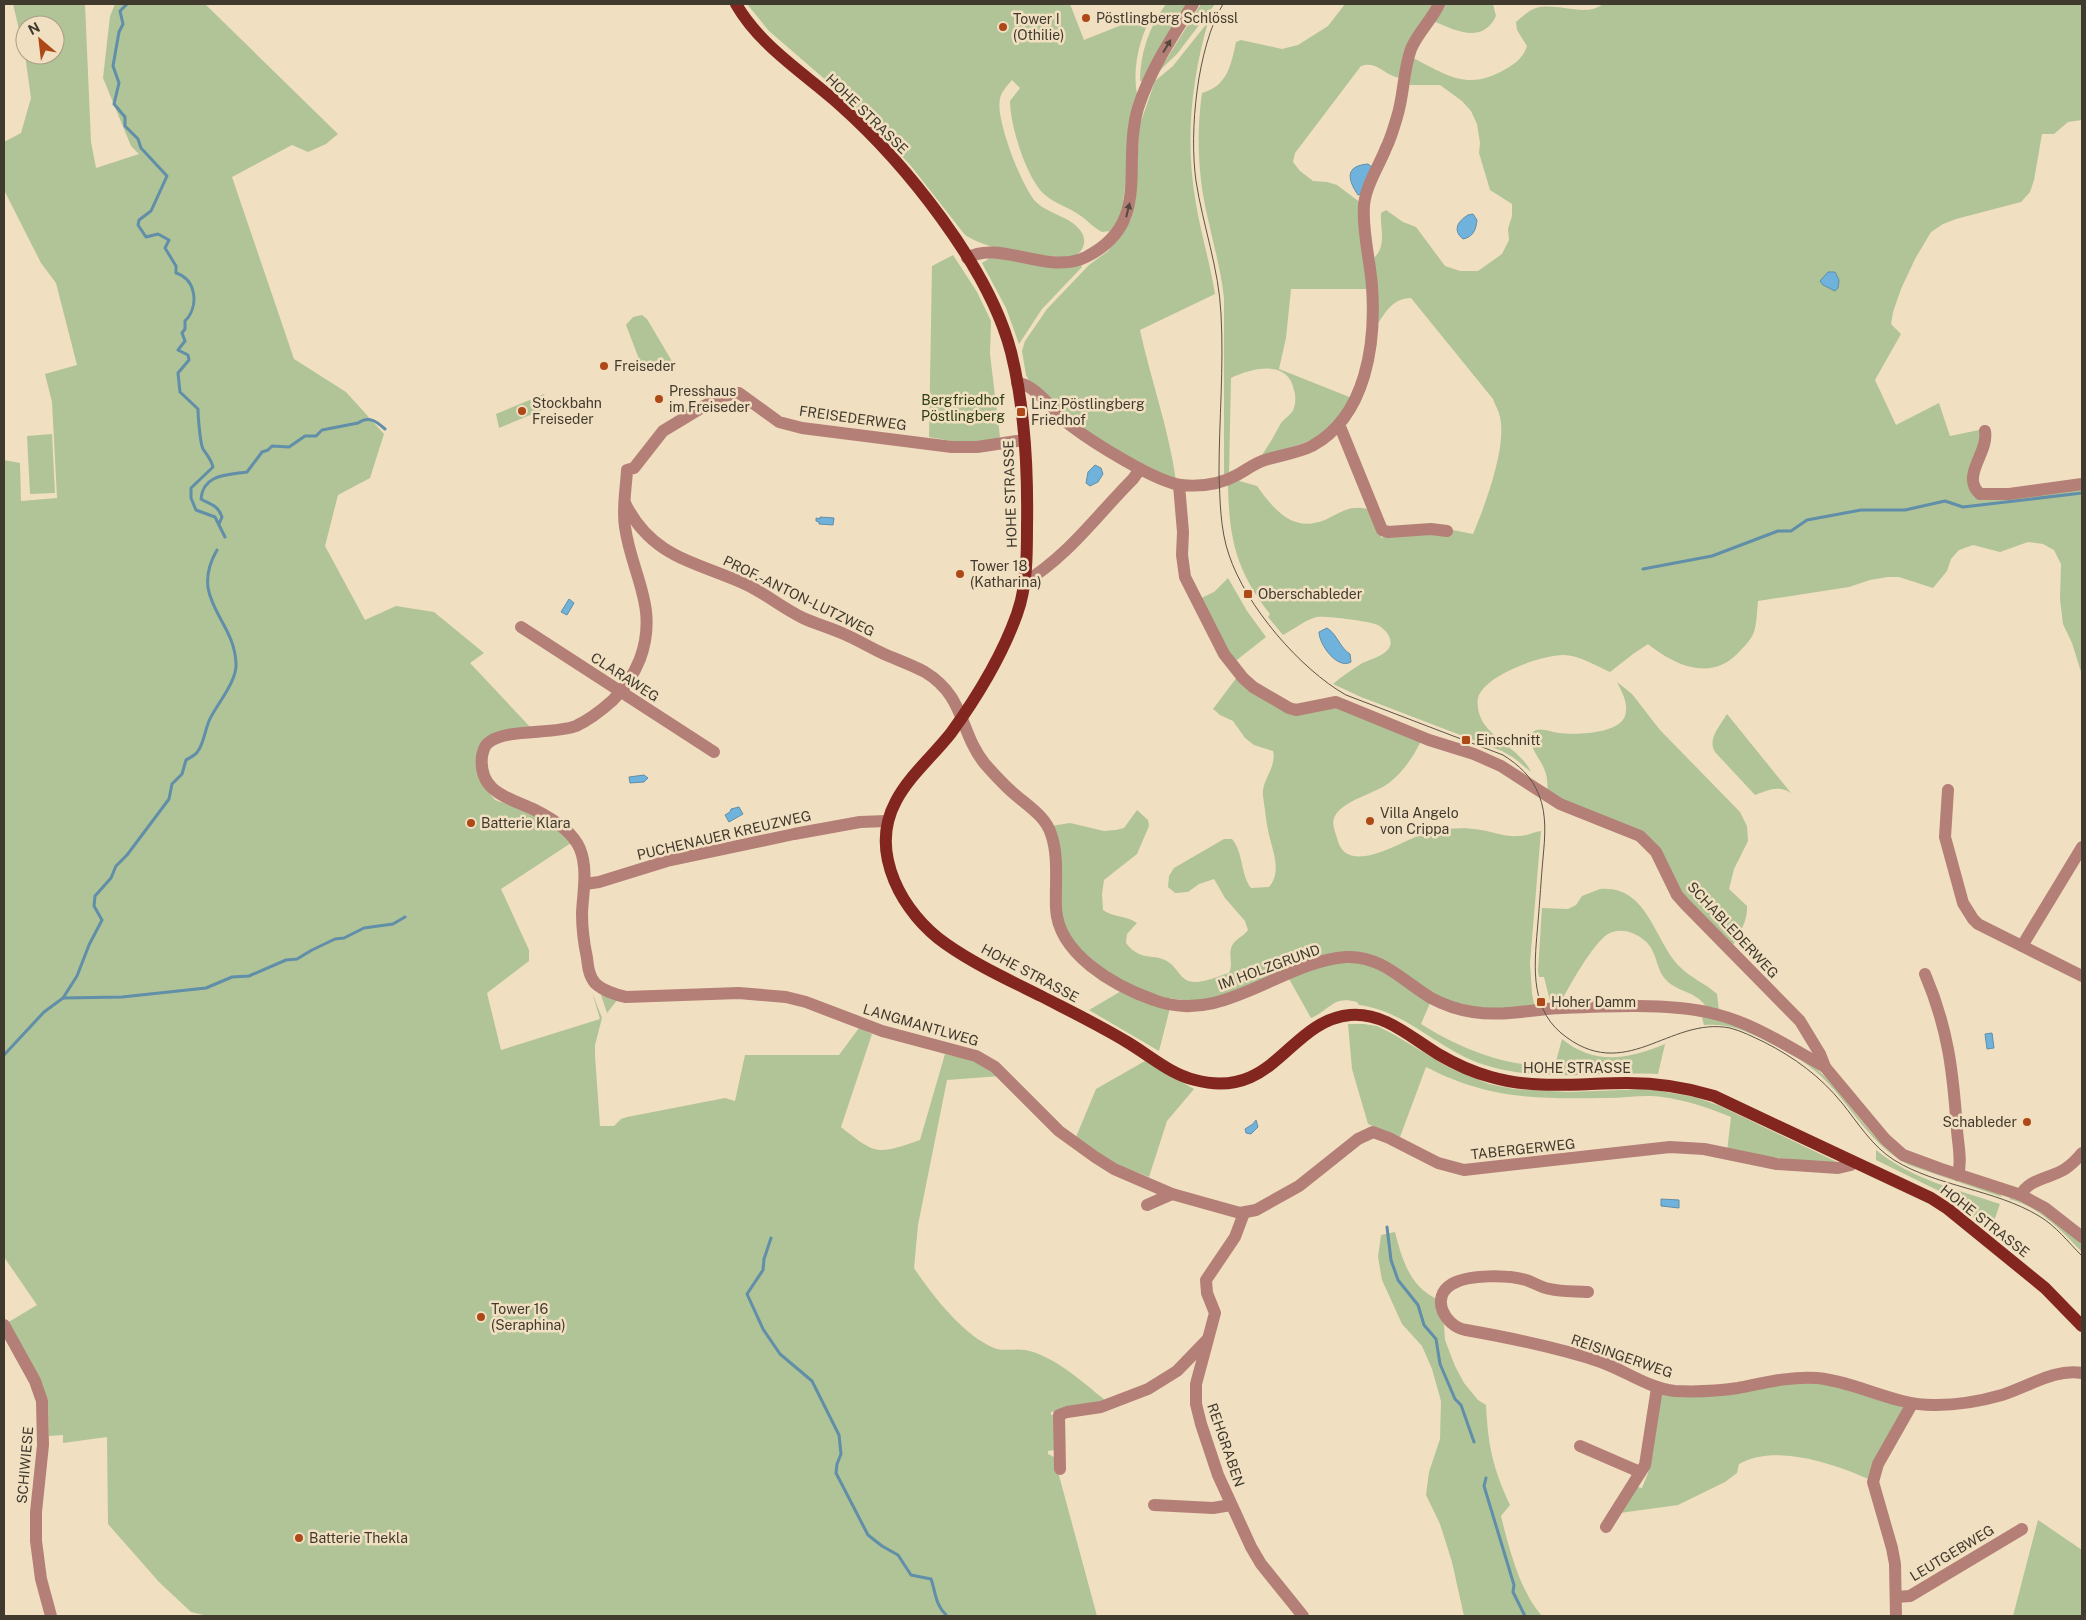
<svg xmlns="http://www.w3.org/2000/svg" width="2086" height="1620" viewBox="0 0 2086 1620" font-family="'Public Sans',sans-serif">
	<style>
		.green { fill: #b0c497 }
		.water { fill: #6fb2dc; stroke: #618ea8 }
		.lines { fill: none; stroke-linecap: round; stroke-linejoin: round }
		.stream { stroke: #618ea8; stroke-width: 3 }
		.minor { stroke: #b47f77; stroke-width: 12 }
		.major { stroke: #83261f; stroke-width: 12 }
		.tram { stroke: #5c5445; stroke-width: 1 }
		.oneway { fill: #57483d }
		.poi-dot { fill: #ad4817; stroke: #f1dfc1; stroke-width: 2 }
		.labels { text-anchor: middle; stroke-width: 5; stroke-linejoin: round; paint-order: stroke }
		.poi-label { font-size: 14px; fill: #403a2e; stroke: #f1dfc1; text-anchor: start }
		.street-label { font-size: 14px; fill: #403a2e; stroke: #f1dfc1 }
		.park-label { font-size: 14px; fill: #2d3e10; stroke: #f1dfc1 }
	</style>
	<rect width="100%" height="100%" fill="#f1dfc1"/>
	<g class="green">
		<path d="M13 4H85L91 142 96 168 139 154 131 146 103 78 110 16 115 4H205L338 134 326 144 308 152 292 145 232 177 294 359 346 392 384 434 370 478 338 495 325 546 365 620 396 606 434 612 484 653 470 663 532 729 487 739 486 788 495 800 529 812 553 824 571 843 501 889 529 950V961L487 993 501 1050 600 1019 592 992 602 1018 595 1045V1056L600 1126H614L621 1119 627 1117 725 1098 735 1101 745 1055H839L859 1028 872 1034 841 1127C876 1155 877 1155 920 1140L945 1054 986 1063 1000 1076 947 1080 918 1225 914 1268C932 1295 963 1335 994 1348 1004 1352 1015 1348 1025 1350 1055 1356 1081 1381 1105 1400L1080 1408 1051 1412V1415H1056L1055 1450 1048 1451V1454L1054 1457 1097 1616H208L191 1612 159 1582 108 1524 107 1437 63 1443V1435L49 1436 48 1400 40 1382 7 1323 37 1305 4 1257V460L20 463 21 501 57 498 52 402 45 374 77 365 56 283 41 263 4 190V142L21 133 31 98 25 55H55V25H25V55Z"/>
		<path d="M747 4H1070L1084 40 1154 12C1140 35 1132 67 1137 94L1121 217 1110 231 1102 232C1094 228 1088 221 1081 216 1069 207 1055 204 1044 194 1026 177 1010 125 1010 101L1020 88 1012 80C1007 86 1001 92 1000 99 995 118 1022 188 1036 202 1049 215 1075 217 1083 235 1087 246 1080 255 1070 258 1037 255 993 253 965 235L911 166 875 127 835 88 769 31Z"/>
		<path d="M1166 4H1190L1142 81H1140C1140 53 1149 27 1166 4Z"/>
		<path d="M1201 4H1215L1177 54 1159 71Z"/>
		<path d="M1345 4H1435L1400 78C1385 76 1377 60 1361 66L1295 153 1293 162 1300 171 1313 181 1327 182 1337 185 1361 203 1369 289H1291L1286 338 1279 369 1352 398 1344 413 1317 438 1259 459C1268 447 1274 436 1281 423 1284 419 1289 416 1292 412 1296 406 1296 396 1294 390 1288 359 1252 368 1231 378L1229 475 1224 477V298C1221 271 1214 246 1208 219 1198 177 1196 135 1202 93 1227 86 1231 66 1236 42L1241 40 1282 49 1298 45 1328 26Z"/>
		<path d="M1442 4H1493L1496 16C1482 45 1455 30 1433 21Z"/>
		<path d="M1603 4H2082V120L2068 122 2054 134H2042L2034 180 2030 192 2021 202 1956 219 1943 224 1931 232 1915 259 1901 289 1893 312 1891 324 1901 334 1875 380 1896 425 1939 403 1950 436 1984 429 1969 489 2082 487V675L2072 643 2063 624 2060 599 2061 564 2054 550 2043 544 2028 542 2000 552 1973 545 1959 550 1951 559 1947 571 1933 588 1899 577H1888L1870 580 1849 587 1758 601C1757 610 1757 622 1754 632 1751 640 1744 647 1738 653 1711 682 1674 665 1648 644L1633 654 1610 672C1596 666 1579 655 1563 655 1542 655 1484 675 1478 698 1477 702 1478 709 1479 713 1486 738 1520 748 1531 772L1514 758 1502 751 1361 697 1333 684C1341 677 1351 670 1361 664 1369 659 1385 657 1390 646 1393 638 1385 629 1378 625 1367 621 1328 616 1317 617 1306 619 1293 630 1283 635L1268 617 1270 614C1236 571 1229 539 1228 484L1236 480 1257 486C1275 511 1294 534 1327 519 1344 511 1351 504 1371 510L1382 539 1385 527 1432 526 1473 534C1485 506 1507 447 1500 417 1499 411 1495 405 1493 399L1411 298C1393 298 1385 312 1376 327L1374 258C1387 245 1380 229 1381 213L1386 210 1403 222 1416 227 1445 266 1460 271H1478L1502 254 1509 240 1508 229 1512 216V204L1490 190 1479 153 1480 143 1477 124 1471 111 1462 101 1440 85H1409L1413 58C1447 75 1467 91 1504 70 1515 64 1523 58 1527 46L1517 30 1516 22C1522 17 1529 10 1536 8 1558 2 1586 18 1603 4Z"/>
		<path d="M1208 22C1191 82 1185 142 1196 204 1201 234 1210 263 1215 294L1140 330C1151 381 1169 429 1176 481L1092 437 1030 382 1026 375 1022 351 1025 341 1047 309 1089 265 1108 251 1121 236 1131 219 1136 198 1139 127 1155 81 1173 66Z"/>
		<path d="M953 255 977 292 991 321 990 354 1000 437C980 447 951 441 929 437L932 266Z"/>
		<path d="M990 258 1081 265 1082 267 1042 309 1019 344 1006 308 982 263Z"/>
		<path d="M642 315 647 319 673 363 644 372 626 325 633 317Z"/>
		<path d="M544 394 547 408 499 428 496 414Z"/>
		<path d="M52 434 55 493 30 494 27 436Z"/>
		<path d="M1228 578 1247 611 1266 637 1233 663 1197 600 1214 592Z"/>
		<path d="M1237 677 1276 707H1339L1421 741C1413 757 1404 771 1389 783 1376 793 1342 801 1335 816 1331 823 1335 831 1337 838 1346 879 1403 840 1425 833 1432 830 1440 829 1447 829 1459 828 1470 828 1481 830 1494 832 1505 837 1519 836 1526 836 1534 832 1541 831L1530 963 1532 994 1535 1008 1514 1011 1462 1007 1346 955 1202 1002 1148 996 1090 961 1063 928 1051 826 1070 823 1104 831 1116 830 1124 828 1137 810 1148 820 1149 826 1137 854 1104 880 1102 894 1103 910C1114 918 1126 915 1137 923L1127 934 1126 943C1142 964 1156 951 1171 964 1179 971 1182 982 1195 982 1206 982 1218 976 1229 973 1234 964 1227 953 1233 944 1237 938 1244 936 1248 930L1245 921 1225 898 1214 879 1199 884 1188 892 1175 893 1168 887 1169 876 1174 868 1224 839H1232C1244 854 1240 873 1251 888L1269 887C1282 872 1273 852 1269 835 1266 822 1265 809 1263 796 1261 780 1277 768 1273 751L1254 745 1245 738 1233 721 1220 715 1213 709Z"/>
		<path d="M1617 682 1632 694 1660 730 1740 812 1747 826 1748 841 1734 869 1729 889 1747 906C1748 921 1739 934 1732 947L1688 903 1657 849 1547 792C1551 763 1529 755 1530 734 1539 725 1549 732 1559 733 1575 735 1619 734 1625 716 1629 704 1622 692 1617 682Z"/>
		<path d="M1727 714 1791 793C1777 785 1769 790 1755 795L1715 752C1707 739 1720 726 1727 714Z"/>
		<path d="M1600 889C1648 885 1654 941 1680 967 1691 978 1706 984 1717 994L1719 1011 1707 1008C1697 991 1677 992 1666 980 1657 971 1657 955 1649 945 1640 934 1622 926 1608 934 1593 943 1568 988 1560 1004L1551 1005 1544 977H1539L1538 971 1542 908 1568 909 1576 905 1582 896Z"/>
		<path d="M1364 961 1431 1001 1421 1024C1459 1048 1509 1069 1555 1065L1562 1039C1595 1066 1629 1059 1665 1044L1658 1074C1599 1071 1542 1083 1485 1065 1439 1051 1407 1011 1359 1005L1357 1002C1333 995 1330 1010 1311 1018L1288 977 1321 964Z"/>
		<path d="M1123 990 1170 1008 1159 1051 1089 1010Z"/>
		<path d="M600 992 618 999 607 1013Z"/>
		<path d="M1701 1014C1747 1026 1799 1047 1831 1083 1850 1104 1868 1133 1889 1149 1914 1169 1968 1184 1999 1193L2002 1197 1909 1165C1871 1146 1853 1108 1824 1079 1807 1062 1787 1051 1766 1041 1745 1030 1728 1023 1704 1025Z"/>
		<path d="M1348 1024H1364L1377 1026 1393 1034 1448 1067 1489 1084 1514 1089 1568 1092 1649 1089 1695 1097 1720 1106 1837 1162 1833 1164 1727 1152 1731 1117C1709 1108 1686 1100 1662 1097 1645 1094 1626 1098 1608 1098 1538 1099 1490 1100 1426 1067L1400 1137 1368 1124 1352 1069Z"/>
		<path d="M1145 1061 1194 1089 1167 1121 1149 1177 1113 1163 1076 1137 1096 1089Z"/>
		<path d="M1876 1150C1911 1179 1958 1190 2000 1204L1994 1221 1989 1227 1984 1226 1939 1191 1876 1160Z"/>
		<path d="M2010 1198 2028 1203 2082 1241V1252C2061 1230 2040 1207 2009 1199Z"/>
		<path d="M1395 1232C1402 1259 1410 1287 1437 1299L1439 1317 1444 1325 1445 1340 1455 1366 1464 1383 1478 1400 1486 1405C1488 1446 1493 1468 1510 1505L1501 1516C1509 1548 1520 1592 1542 1616H1464L1452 1562 1440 1524 1426 1495 1429 1472 1440 1439 1441 1401 1432 1369 1422 1346 1402 1324 1382 1280 1378 1257 1381 1235Z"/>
		<path d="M1784 1382H1824L1901 1405 1904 1409 1869 1479C1834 1464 1775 1443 1739 1464L1737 1473 1725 1482 1678 1505 1620 1513 1637 1487 1642 1488 1648 1473 1657 1404 1662 1394Z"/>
		<path d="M2038 1520 2082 1550V1616H2013Z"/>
	</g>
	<g class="water">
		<path d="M1368 164 1372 167 1362 194 1358 195C1348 180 1344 166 1368 164Z"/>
		<path d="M1473 214 1477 220C1476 230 1473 237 1463 239 1452 230 1458 221 1468 215Z"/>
		<path d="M1828 272H1835L1839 280 1838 288 1835 291 1823 285 1820 281Z"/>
		<path d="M1095 465 1101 468 1103 474 1098 482 1090 486 1086 483 1088 472Z"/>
		<path d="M820 517 834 518 833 525 819 524V522L816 521V518L820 519Z"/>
		<path d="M569 599 574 603 567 615 561 612Z"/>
		<path d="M1327 628C1337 634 1340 648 1350 654L1351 662C1337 670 1319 644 1319 632Z"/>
		<path d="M644 775 648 778 644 782 630 783 629 777Z"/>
		<path d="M739 807 743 814 729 822 725 815 730 812 731 809Z"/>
		<path d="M1992 1033 1994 1048 1987 1049 1985 1034Z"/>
		<path d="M1256 1120 1258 1127 1251 1134 1246 1133 1245 1129 1253 1124Z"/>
		<path d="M1661 1199 1679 1200V1208L1661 1206Z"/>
	</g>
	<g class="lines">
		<g class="stream">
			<path d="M127 4 120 11 123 24 119 32 113 66 119 83 114 104 125 117V126L138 139 141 148 167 176 151 211 139 220 138 225 146 237 158 234 169 240 165 248 176 266V273C197 280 199 307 185 321V329L182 333 185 341 178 350 188 355 189 360 178 373 180 392 198 409C198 415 200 443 203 449 207 455 211 459 213 467L191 488V498L196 510 215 517 225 537"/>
			<path d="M219 524 222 517C218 505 211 505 201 499 203 474 227 475 247 472L262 452 268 450 272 446 289 447 305 436H316L322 430 358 423C369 415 377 422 385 429"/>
			<path d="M1643 569 1712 556 1778 531H1791L1807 520 1861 510H1905L1945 501 1963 507 2082 493"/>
			<path d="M63 998 122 997 206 988 232 977 249 976 286 960 297 959 312 950 335 939 344 938 364 928 393 924 405 917"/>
			<path d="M4 1055 44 1012 63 998 77 976 89 945 102 920 94 906 95 896 111 878 116 866 127 855 169 799 172 784 182 774 186 760C189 758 196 755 198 751 205 741 205 726 212 715 219 702 237 680 236 664 235 619 188 600 217 550"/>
			<path d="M1387 1227 1391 1260 1398 1280 1418 1305 1424 1325 1436 1339 1440 1364 1455 1399 1461 1405 1474 1442"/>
			<path d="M771 1238 764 1259 763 1270 747 1294 763 1329 780 1354 812 1381 839 1435 841 1454 837 1464 836 1473 868 1535 882 1546 898 1555 911 1575 931 1579C936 1593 935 1605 947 1616"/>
			<path d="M1486 1478 1484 1486 1514 1585 1513 1592 1525 1616"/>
		</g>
		<g class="minor">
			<path d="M967 258C999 239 1049 276 1086 257 1153 223 1121 166 1138 108 1150 70 1172 37 1193 4"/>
			<path d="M1017 383C1033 382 1057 415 1070 425 1092 442 1156 482 1181 485 1201 487 1219 485 1237 475 1246 470 1255 463 1265 460 1281 455 1298 453 1312 446 1367 416 1376 342 1372 286 1370 260 1362 231 1364 205 1366 185 1379 166 1386 148 1391 138 1394 127 1397 117 1404 95 1403 71 1411 49 1418 32 1432 20 1439 4"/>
			<path d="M1338 427 1341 429 1382 530 1388 532 1431 529 1447 531"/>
			<path d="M1985 431C1989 453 1960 476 1980 494H2009L2082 484"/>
			<path d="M1024 440 977 447H952L802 428 779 422 739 393 723 396 706 405 663 431 634 468 627 470C626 489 622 509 625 527 632 576 659 607 640 659 634 674 625 688 613 700 603 709 589 720 576 726 553 735 505 728 488 743 484 746 483 752 482 756 478 793 510 798 535 810 551 818 573 832 580 849 588 869 583 892 582 913 582 928 584 944 587 958 588 967 589 976 595 983 602 990 616 995 626 997L739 993 786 997 806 1002 882 1031 976 1056 995 1067 1059 1131 1095 1157 1114 1169 1172 1194 1240 1213 1256 1210 1299 1186 1358 1139 1373 1132 1389 1138 1438 1163 1464 1170 1670 1147 1704 1149 1777 1164 1838 1168 1851 1165 1853 1162"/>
			<path d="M1179 485 1183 532 1182 555 1185 577 1224 654 1243 678 1253 687 1289 708 1296 710 1336 702 1429 740 1474 754 1501 766 1560 804 1640 836 1656 852 1677 895 1685 904 1800 1021 1820 1054 1825 1067 1885 1139 1903 1155 1941 1169 2021 1195 2045 1208 2082 1237"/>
			<path d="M625 503C651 557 696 562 745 584 765 593 782 608 803 618 816 624 831 628 844 634 858 640 871 648 884 654 898 660 912 665 925 672 966 697 959 732 985 764 993 773 1002 783 1011 791 1025 804 1045 815 1051 834 1059 856 1055 884 1056 908 1058 954 1114 986 1154 1000 1222 1026 1280 962 1346 957 1381 955 1404 982 1431 998 1444 1005 1459 1010 1473 1012 1503 1017 1533 1009 1562 1008 1605 1006 1670 1003 1711 1013 1752 1022 1789 1047 1825 1067"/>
			<path d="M1025 582C1068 556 1098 514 1133 479L1140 469"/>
			<path d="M521 627 714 752"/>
			<path d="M1948 790 1945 837 1963 903 1973 919 1978 924 2022 946 2082 847"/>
			<path d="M585 884 599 882 667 861 794 834 860 822 887 821"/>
			<path d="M2022 946 2082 976"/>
			<path d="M1925 974C1948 1028 1953 1071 1957 1130 1958 1144 1962 1161 1958 1175"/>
			<path d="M2021 1195C2028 1179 2051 1178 2065 1169 2071 1165 2077 1159 2082 1153"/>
			<path d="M1147 1205 1172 1194"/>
			<path d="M1244 1213 1235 1237 1206 1280 1207 1293 1215 1313 1196 1384V1404L1201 1424 1218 1475 1251 1547 1261 1564 1303 1616"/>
			<path d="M1588 1292C1576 1291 1562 1292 1550 1289 1542 1288 1535 1283 1526 1280 1508 1275 1469 1274 1452 1284 1430 1297 1444 1326 1466 1330 1511 1338 1557 1347 1601 1362 1626 1371 1648 1388 1675 1391 1696 1392 1718 1391 1738 1388 1764 1383 1790 1376 1817 1378 1858 1382 1894 1406 1936 1405 1958 1405 1981 1401 2002 1395 2028 1387 2055 1368 2082 1373"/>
			<path d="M4 1325 35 1381 42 1401 43 1445 36 1512V1541L41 1579 51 1616"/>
			<path d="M1580 1446 1640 1472"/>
			<path d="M1060 1469 1059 1415 1067 1412 1101 1407 1148 1389 1177 1371 1207 1340"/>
			<path d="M1154 1505 1213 1508 1231 1505"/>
			<path d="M1606 1527 1645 1465 1657 1388"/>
			<path d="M1896 1597 1910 1596 2022 1529"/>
			<path d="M1896 1616 1895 1564 1892 1548 1873 1482 1878 1464 1912 1404"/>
		</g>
		<path class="major" d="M736 4C760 46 804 73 840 105 905 163 989 267 1011 352 1025 408 1028 469 1027 527 1027 556 1027 586 1017 614 1002 656 977 697 951 733 933 756 909 776 896 801 868 853 903 914 946 944 976 965 1009 980 1041 996 1070 1011 1099 1025 1127 1042 1149 1055 1170 1074 1195 1080 1275 1101 1288 1021 1350 1015 1384 1012 1410 1037 1438 1054 1455 1064 1472 1072 1491 1077 1536 1090 1581 1083 1627 1083 1657 1083 1685 1087 1714 1096L1931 1198 1948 1209 2045 1288 2082 1326"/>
		<path class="tram" d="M1223 4C1197 48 1189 131 1196 181 1203 226 1219 269 1221 314 1224 367 1219 420 1219 473 1220 500 1220 529 1229 555 1246 606 1300 669 1346 695L1503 755C1519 765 1532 777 1539 795 1547 815 1545 837 1543 858 1541 879 1540 900 1538 922 1535 960 1528 1005 1561 1033 1625 1086 1669 1016 1730 1028 1742 1031 1753 1037 1764 1042 1795 1058 1820 1076 1842 1103 1858 1123 1872 1146 1894 1160 1938 1187 1994 1189 2039 1216 2056 1226 2068 1242 2082 1256"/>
	</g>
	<defs><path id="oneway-solid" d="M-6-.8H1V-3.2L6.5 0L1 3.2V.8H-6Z" transform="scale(1.25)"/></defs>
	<g class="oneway">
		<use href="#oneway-solid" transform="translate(1167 46) rotate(-59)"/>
		<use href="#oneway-solid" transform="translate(1128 210) rotate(-76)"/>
	</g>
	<g class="poi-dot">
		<circle cx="1086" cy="18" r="5"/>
		<circle cx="1003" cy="27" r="5"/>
		<circle cx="604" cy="366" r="5"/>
		<circle cx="659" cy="399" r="5"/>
		<circle cx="522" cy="411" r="5"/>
		<rect x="1016" y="407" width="10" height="10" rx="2.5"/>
		<circle cx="960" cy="574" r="5"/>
		<rect x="1243" y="589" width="10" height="10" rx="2.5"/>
		<rect x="1461" y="735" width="10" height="10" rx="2.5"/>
		<circle cx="1370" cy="821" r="5"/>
		<circle cx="471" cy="823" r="5"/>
		<rect x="1536" y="997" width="10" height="10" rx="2.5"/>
		<circle cx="2027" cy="1122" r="5"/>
		<circle cx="481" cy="1317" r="5"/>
		<circle cx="299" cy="1538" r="5"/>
	</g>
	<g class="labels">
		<g class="poi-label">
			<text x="1096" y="23">Pöstlingberg Schlössl</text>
			<text x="1013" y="24">Tower I<tspan x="1013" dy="16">(Othilie)</tspan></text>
			<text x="614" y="371">Freiseder</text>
			<text x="669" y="396">Presshaus<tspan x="669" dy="16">im Freiseder</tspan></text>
			<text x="532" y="408">Stockbahn<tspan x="532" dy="16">Freiseder</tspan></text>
			<text x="1031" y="409">Linz Pöstlingberg<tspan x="1031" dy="16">Friedhof</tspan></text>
			<text x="970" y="571">Tower 18<tspan x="970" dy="16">(Katharina)</tspan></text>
			<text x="1258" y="599">Oberschableder</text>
			<text x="1476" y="745">Einschnitt</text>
			<text x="1380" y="818">Villa Angelo<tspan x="1380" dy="16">von Crippa</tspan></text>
			<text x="481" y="828">Batterie Klara</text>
			<text x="1551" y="1007">Hoher Damm</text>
			<text x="2017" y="1127" text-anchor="end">Schableder</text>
			<text x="491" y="1314">Tower 16<tspan x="491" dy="16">(Seraphina)</tspan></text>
			<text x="309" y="1543">Batterie Thekla</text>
		</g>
		<g class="street-label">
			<text transform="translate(867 114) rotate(44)" y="5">HOHE STRASSE</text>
			<text transform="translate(853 418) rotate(8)" y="5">FREISEDERWEG</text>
			<text transform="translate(1010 494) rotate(-92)" y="5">HOHE STRASSE</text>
			<text transform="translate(799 596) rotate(26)" y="5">PROF.-ANTON-LUTZWEG</text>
			<text transform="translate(625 677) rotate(33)" y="5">CLARAWEG</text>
			<text transform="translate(724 835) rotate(-13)" y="5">PUCHENAUER KREUZWEG</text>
			<text transform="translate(1733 930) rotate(47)" y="5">SCHABLEDERWEG</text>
			<text transform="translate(1269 967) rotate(-20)" y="5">IM HOLZGRUND</text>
			<text transform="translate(1030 973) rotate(28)" y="5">HOHE STRASSE</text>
			<text transform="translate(921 1025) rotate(16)" y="5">LANGMANTLWEG</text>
			<text x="1577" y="1073">HOHE STRASSE</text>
			<text transform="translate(1523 1149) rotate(-6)" y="5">TABERGERWEG</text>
			<text transform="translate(1985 1221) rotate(38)" y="5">HOHE STRASSE</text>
			<text transform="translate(1622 1356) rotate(19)" y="5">REISINGERWEG</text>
			<text transform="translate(1226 1445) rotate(71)" y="5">REHGRABEN</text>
			<text transform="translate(25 1465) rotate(-85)" y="5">SCHIWIESE</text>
			<text transform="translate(1952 1553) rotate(-31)" y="5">LEUTGEBWEG</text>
		</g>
		<g class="park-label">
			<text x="963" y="405">Bergfriedhof<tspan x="963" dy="16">Pöstlingberg</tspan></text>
		</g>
	</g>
	<rect width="2086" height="1620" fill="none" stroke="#403a2e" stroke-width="10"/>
	<g transform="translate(40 40) rotate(332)"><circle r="24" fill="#f1dfc1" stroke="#aa9d86"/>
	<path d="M0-4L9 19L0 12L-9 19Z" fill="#ad4817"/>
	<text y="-8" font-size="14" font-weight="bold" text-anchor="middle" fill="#403a2e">N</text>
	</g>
</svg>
